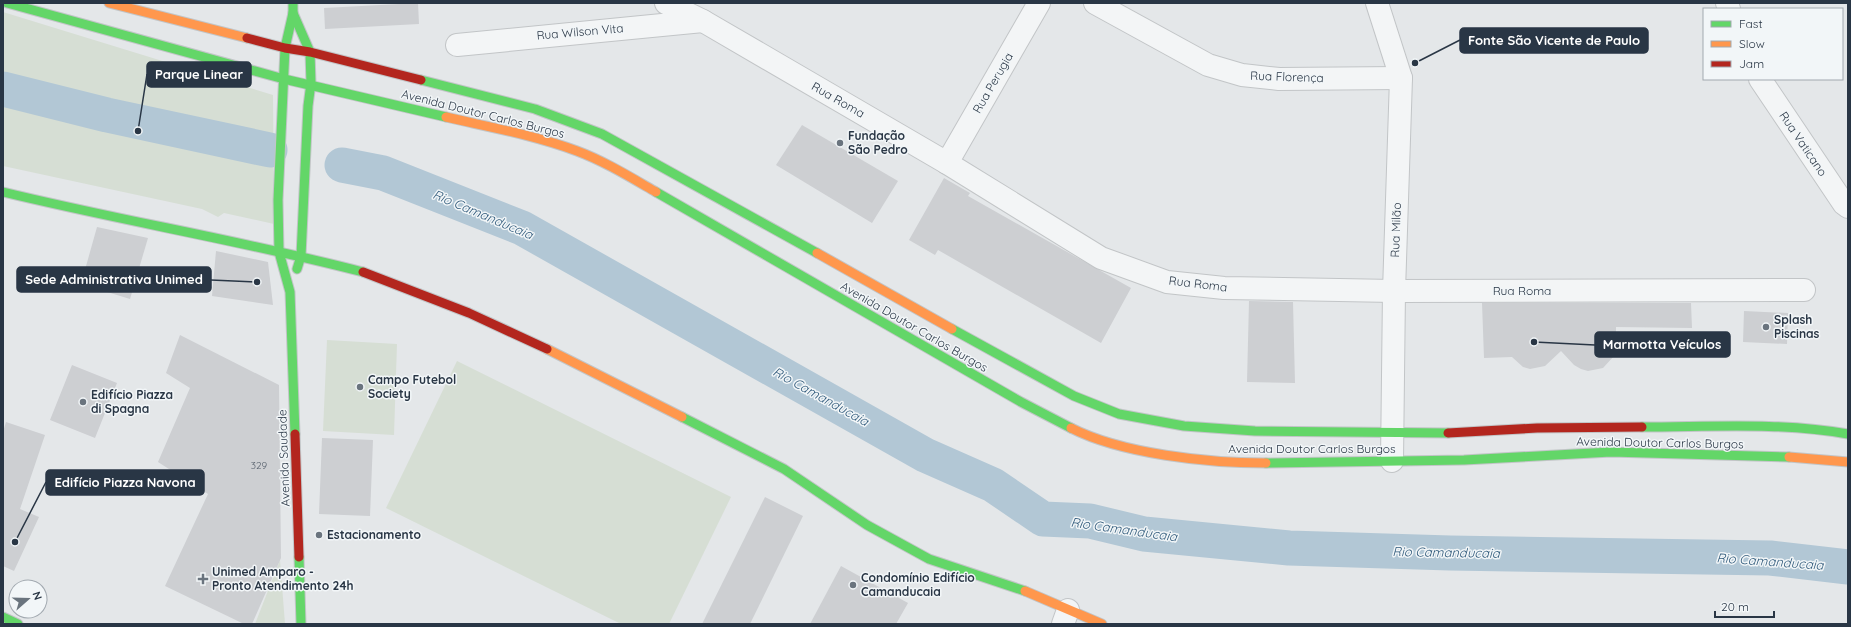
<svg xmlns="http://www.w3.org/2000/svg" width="1851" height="627" viewBox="0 0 1851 627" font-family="Quicksand,sans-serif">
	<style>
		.green { fill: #d6ded4 }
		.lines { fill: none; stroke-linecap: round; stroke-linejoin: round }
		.river { stroke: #b2c7d5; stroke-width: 35 }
		.building { fill: #cdcfd2 }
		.street-casing { stroke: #c2c5c7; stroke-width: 24 }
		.fast-casing { stroke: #c2c5c7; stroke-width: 11 }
		.slow-casing { stroke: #c2c5c7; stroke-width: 11 }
		.jam-casing { stroke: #c2c5c7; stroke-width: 11 }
		.street { stroke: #f3f5f6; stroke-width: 22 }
		.fast { stroke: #63d668; stroke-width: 9 }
		.slow { stroke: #ff974d; stroke-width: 9 }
		.jam { stroke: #b3261e; stroke-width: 9 }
		.poi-dot { fill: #6a747e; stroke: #f2f6f8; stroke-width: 1.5 }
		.labels { text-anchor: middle; stroke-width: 3; stroke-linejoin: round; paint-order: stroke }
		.number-label { font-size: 10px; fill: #535d69 }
		.street-label { font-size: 12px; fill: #293645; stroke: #f2f6f8 }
		.poi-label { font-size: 12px; font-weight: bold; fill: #293645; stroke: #f2f6f8; text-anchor: start }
		.water-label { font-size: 13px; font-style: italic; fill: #305a7b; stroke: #f2f6f8 }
		.leader { fill: none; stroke: #293645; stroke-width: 1.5 }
		.callout-dot { fill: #293645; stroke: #f2f6f8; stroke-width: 1.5 }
		.callout { fill: #293645; stroke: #293645; stroke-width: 1.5 }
		.callout-label { font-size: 13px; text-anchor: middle; font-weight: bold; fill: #fff }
	</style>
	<rect width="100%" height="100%" fill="#e4e7e9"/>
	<g class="green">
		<path d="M3 12 273 95 274 224 224 213 218 217 202 209 3 166Z"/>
		<path d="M327 340 397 344 394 435 323 431Z"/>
		<path d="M457 361 731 497 669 624H621L386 508Z"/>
		<path d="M280 560 285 624H255Z"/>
	</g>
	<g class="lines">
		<g class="river">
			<path d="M3 89 107 115 270 150"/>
			<path d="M342 165 383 173 522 228 925 455 993 485 1043 519 1090 521 1144 534 1289 548 1450 553 1770 558 1848 567"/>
		</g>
	</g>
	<g class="building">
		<path d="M418 3 419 24 325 29 324 8Z"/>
		<path d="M802 125 898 181 872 223 776 165Z"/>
		<path d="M944 178 970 193 968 196 1131 288 1101 343 938 250 935 255 909 240Z"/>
		<path d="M97 227 148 238 130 299 81 284Z"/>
		<path d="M216 251 268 262 273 305 212 296Z"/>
		<path d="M1249 301 1293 302 1295 383 1247 382Z"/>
		<path d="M1482 303H1691L1692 328 1616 327V349L1614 356 1603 368 1588 371 1581 369 1574 365 1561 351 1545 366 1530 369 1523 367 1512 357 1484 358Z"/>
		<path d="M1744 311 1788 313 1787 344 1743 342Z"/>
		<path d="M180 335 279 385 281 558 252 624H244L165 586 208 494 158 462 190 388 166 373Z"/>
		<path d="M72 365 117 383 95 438 50 420Z"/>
		<path d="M6 422 45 435 20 509 39 517 14 571 3 566V432Z"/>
		<path d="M322 438 373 440 370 516 319 514Z"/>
		<path d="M765 497 803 516 750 624H702Z"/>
		<path d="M841 566 908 603 896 624H810Z"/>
	</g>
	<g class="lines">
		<g class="street-casing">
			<g id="street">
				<path d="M666 3 703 21 947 163 1101 258 1167 282 1224 288 1394 291 1804 290"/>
				<path d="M1095 3 1208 65 1242 75 1279 79 1401 78"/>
				<path d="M1377 3 1401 78 1394 291 1392 461"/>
				<path d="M1727 3 1729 9"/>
				<path d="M457 45 703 21"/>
				<path d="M1760 79 1844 204 1848 207"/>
				<path d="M947 163 1039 3"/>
				<path d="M1063 624 1068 610"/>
			</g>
		</g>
		<g class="fast-casing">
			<g id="fast">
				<path d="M7 3 284 79 446 117"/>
				<path d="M293 3V13L285 48 278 200 279 252 290 292 295 434"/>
				<path d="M293 13 310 52 311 83 308 106 301 256 297 269"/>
				<path d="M421 80 535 109 602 134 817 253"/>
				<path d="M3 192C122 221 244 241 363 272"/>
				<path d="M656 192 1021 402 1071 428"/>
				<path d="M952 329 1074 396 1119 414 1184 426 1255 431 1448 433"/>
				<path d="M682 417 784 469 867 525 929 559 1025 591"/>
				<path d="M1642 427C1710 427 1781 422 1848 434"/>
				<path d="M1266 463 1464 460 1611 452 1789 457"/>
				<path d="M299 557 301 624"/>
				<path d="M3 617 18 624"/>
			</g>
		</g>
		<g class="slow-casing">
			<g id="slow">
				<path d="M109 3 247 38"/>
				<path d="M446 117C489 127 534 135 577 151 604 161 630 177 656 192"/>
				<path d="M817 253 952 329"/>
				<path d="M547 349 682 417"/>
				<path d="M1071 428C1122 454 1208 463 1266 463"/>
				<path d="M1789 457 1848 462"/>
				<path d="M1025 591 1102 624"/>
			</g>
		</g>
		<g class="jam-casing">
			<g id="jam">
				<path d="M247 38 285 48 310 52 421 80"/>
				<path d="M363 272 469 313 547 349"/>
				<path d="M1448 433 1537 428 1642 427"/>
				<path d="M295 434 299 557"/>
			</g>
		</g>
		<use href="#street" class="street"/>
		<use href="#fast" class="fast"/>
		<use href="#slow" class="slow"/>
		<use href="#jam" class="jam"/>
	</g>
	<g class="poi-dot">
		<circle cx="840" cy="143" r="4"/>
		<circle cx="1766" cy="327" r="4"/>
		<circle cx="360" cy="387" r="4"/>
		<circle cx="83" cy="402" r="4"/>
		<circle cx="319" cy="535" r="4"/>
		<path d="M201 573h4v4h4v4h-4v4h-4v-4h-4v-4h4z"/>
		<circle cx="853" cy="585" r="4"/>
	</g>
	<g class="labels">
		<g class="number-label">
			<text x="259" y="469">329</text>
		</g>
		<g class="street-label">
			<text transform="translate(580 32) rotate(-5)" y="4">Rua Wilson Vita</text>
			<text transform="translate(1287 77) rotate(2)" y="4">Rua Florença</text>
			<text transform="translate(993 83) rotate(-60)" y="4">Rua Perugia</text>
			<text transform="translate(838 100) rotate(30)" y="4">Rua Roma</text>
			<text transform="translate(483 114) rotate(14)" y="4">Avenida Doutor Carlos Burgos</text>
			<text transform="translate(1803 144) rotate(56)" y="4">Rua Vaticano</text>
			<text transform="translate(1396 230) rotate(-88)" y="4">Rua Milão</text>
			<text transform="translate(1198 284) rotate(7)" y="4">Rua Roma</text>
			<text x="1522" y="295">Rua Roma</text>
			<text transform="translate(914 327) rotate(30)" y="4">Avenida Doutor Carlos Burgos</text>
			<text transform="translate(1660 443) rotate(1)" y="4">Avenida Doutor Carlos Burgos</text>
			<text x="1312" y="453">Avenida Doutor Carlos Burgos</text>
			<text transform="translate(284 458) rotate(-92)" y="4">Avenida Saudade</text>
		</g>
		<g class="poi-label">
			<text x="848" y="140">Fundação<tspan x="848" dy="14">São Pedro</tspan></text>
			<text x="1774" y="324">Splash<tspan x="1774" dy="14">Piscinas</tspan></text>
			<text x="368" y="384">Campo Futebol<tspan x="368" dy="14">Society</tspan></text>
			<text x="91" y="399">Edifício Piazza<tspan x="91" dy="14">di Spagna</tspan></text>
			<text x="327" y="539">Estacionamento</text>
			<text x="212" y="576">Unimed Amparo -<tspan x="212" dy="14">Pronto Atendimento 24h</tspan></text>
			<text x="861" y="582">Condomínio Edifício<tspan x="861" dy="14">Camanducaia</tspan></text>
		</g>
		<g class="water-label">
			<text transform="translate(483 214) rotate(23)" y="5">Rio Camanducaia</text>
			<text transform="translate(821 396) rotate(29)" y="5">Rio Camanducaia</text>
			<text transform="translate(1124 529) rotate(8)" y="5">Rio Camanducaia</text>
			<text transform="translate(1446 552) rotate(1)" y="5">Rio Camanducaia</text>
			<text transform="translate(1770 561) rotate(4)" y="5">Rio Camanducaia</text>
		</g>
	</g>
	<path class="leader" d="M1415 63L1460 40M138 131L147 74M257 282L211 280M1534 342L1595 345M15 542L46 482"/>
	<g class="callout-dot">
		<circle cx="1415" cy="63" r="4"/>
		<circle cx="138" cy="131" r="4"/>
		<circle cx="257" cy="282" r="4"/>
		<circle cx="1534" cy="342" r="4"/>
		<circle cx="15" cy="542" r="4"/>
	</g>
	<g class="callout">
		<rect x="1460" y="28" width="188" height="25" rx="4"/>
		<rect x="147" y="62" width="104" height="25" rx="4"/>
		<rect x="17" y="267" width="194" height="25" rx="4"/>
		<rect x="1595" y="332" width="135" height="25" rx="4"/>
		<rect x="46" y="470" width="158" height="25" rx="4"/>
	</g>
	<g class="callout-label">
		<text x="1554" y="45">Fonte São Vicente de Paulo</text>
		<text x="199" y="79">Parque Linear</text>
		<text x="114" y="284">Sede Administrativa Unimed</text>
		<text x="1662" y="349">Marmotta Veículos</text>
		<text x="125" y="487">Edifício Piazza Navona</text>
	</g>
	<rect width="1851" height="627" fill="none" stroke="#293645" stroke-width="8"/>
	<rect x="1703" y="8" width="140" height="72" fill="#f2f6f8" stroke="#a2a9b0"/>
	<rect x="1711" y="21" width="20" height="6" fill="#63d668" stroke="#a2a9b0"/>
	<text x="1739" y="28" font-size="12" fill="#293645">Fast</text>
	<rect x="1711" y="41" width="20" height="6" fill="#ff974d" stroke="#a2a9b0"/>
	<text x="1739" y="48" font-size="12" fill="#293645">Slow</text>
	<rect x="1711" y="61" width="20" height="6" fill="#b3261e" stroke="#a2a9b0"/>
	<text x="1739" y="68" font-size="12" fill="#293645">Jam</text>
	<g transform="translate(28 599) rotate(70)"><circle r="19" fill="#f2f6f8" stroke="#a2a9b0"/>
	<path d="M0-3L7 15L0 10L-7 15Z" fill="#6a747e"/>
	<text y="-6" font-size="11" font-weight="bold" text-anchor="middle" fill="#293645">N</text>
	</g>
	<path d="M1715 611v6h59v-6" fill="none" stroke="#293645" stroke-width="2"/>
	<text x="1721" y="611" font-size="12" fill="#293645" stroke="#f2f6f8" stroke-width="3" paint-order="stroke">20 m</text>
</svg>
